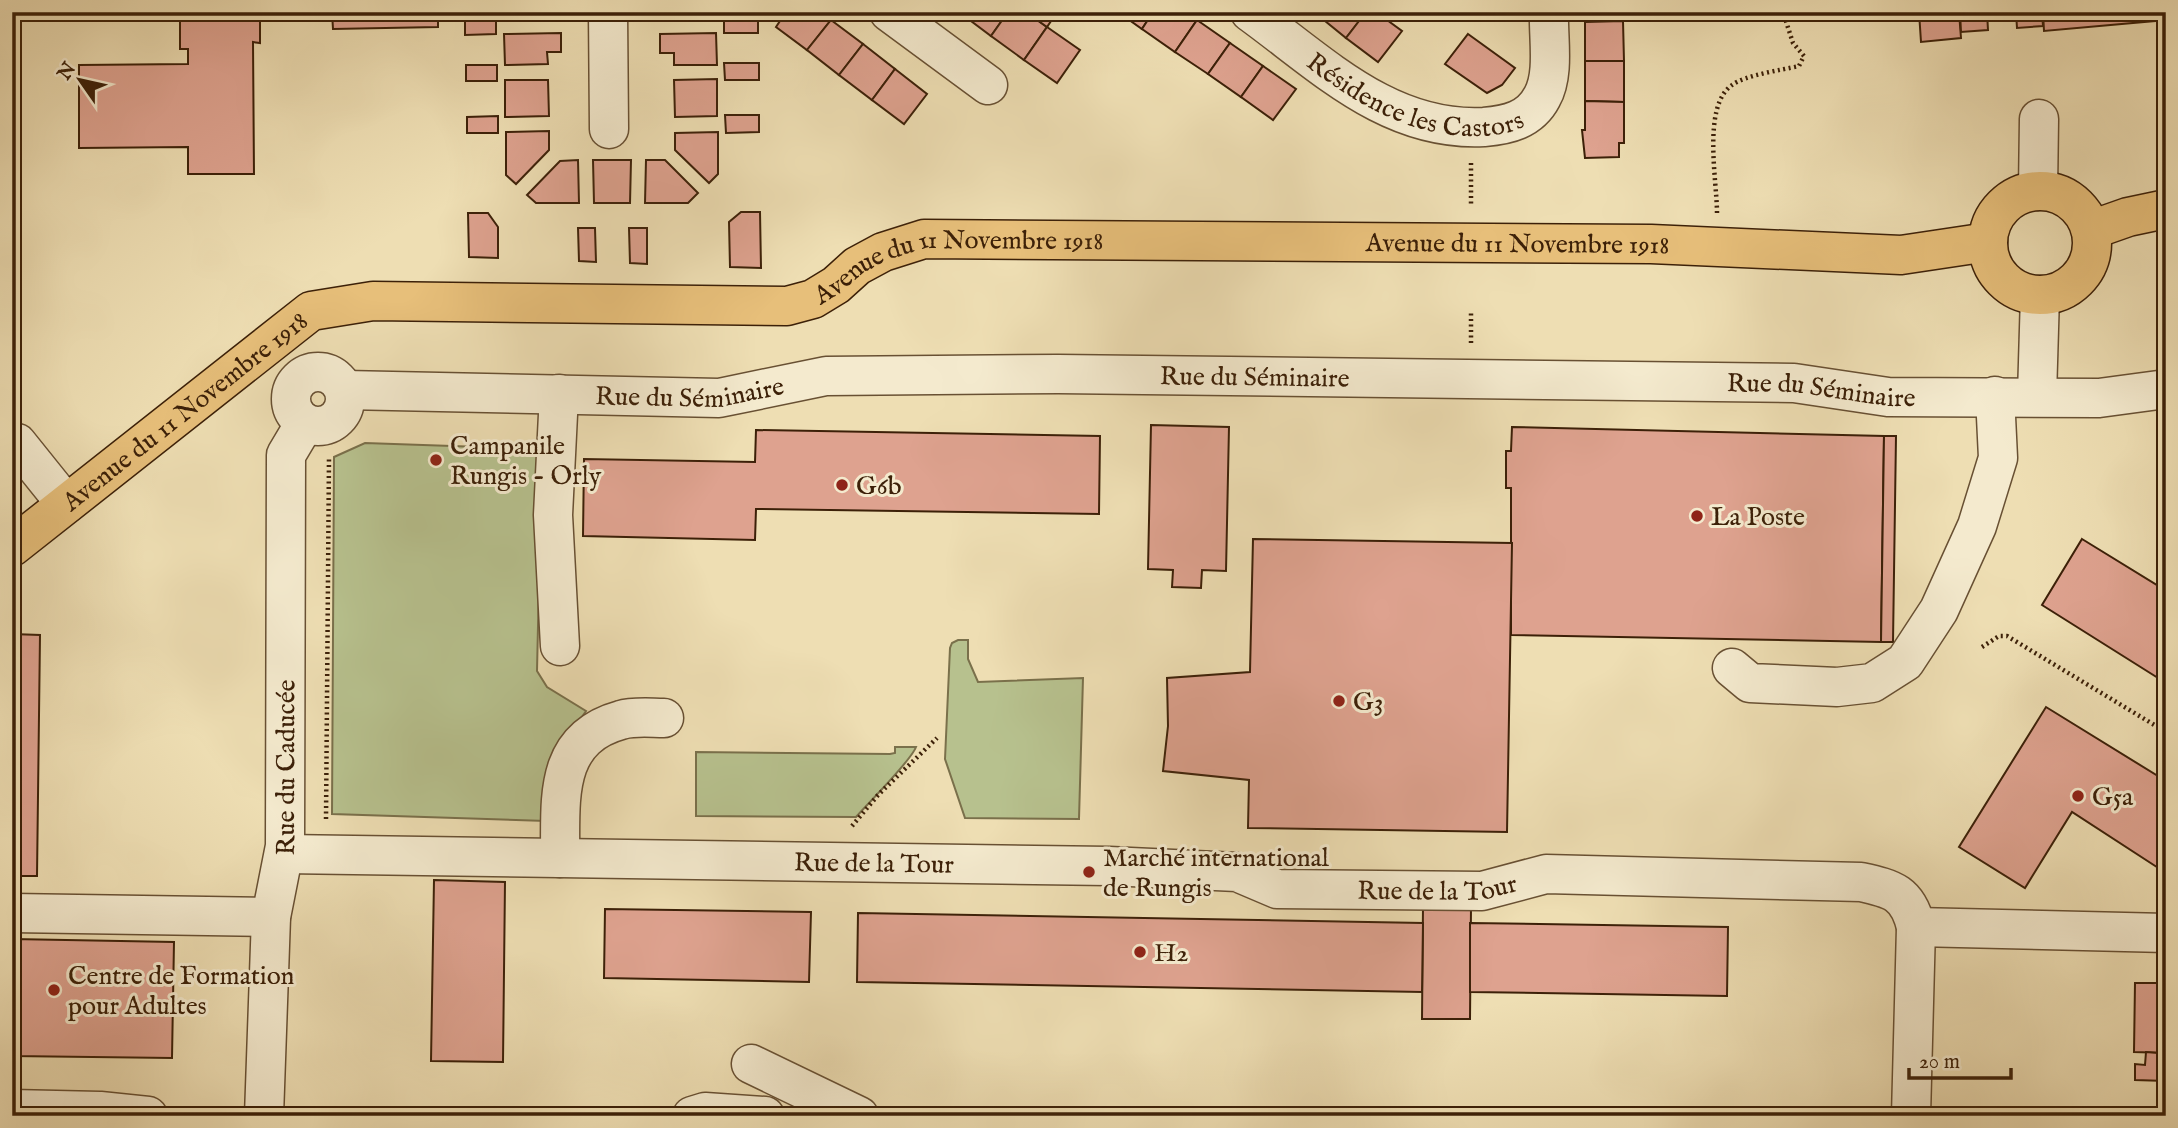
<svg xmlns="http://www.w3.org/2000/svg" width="2178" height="1128" viewBox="0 0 2178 1128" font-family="'IM FELL English',serif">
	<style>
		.green { fill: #b7c18e; stroke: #7a704b; stroke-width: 2 }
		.building { fill: #dea28f; stroke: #3c2008; stroke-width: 2 }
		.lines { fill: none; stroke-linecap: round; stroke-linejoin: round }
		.minor-casing { stroke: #685033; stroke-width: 41 }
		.major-casing { stroke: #3c2008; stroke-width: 41 }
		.path { stroke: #3c2008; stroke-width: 4.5; stroke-dasharray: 2 3.5; stroke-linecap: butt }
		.minor { stroke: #f4eace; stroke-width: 38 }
		.major { stroke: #e7bf7a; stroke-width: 38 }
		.poi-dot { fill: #8f2418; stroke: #f4eace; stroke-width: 2.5 }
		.labels { text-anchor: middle; stroke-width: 6; stroke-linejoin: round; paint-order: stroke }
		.street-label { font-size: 26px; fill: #3c2008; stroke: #f4eace }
		.poi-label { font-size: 26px; fill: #3c2008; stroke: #f4eace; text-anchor: start }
	</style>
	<rect width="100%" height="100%" fill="#eedeb3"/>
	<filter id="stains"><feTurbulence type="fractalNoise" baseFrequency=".00286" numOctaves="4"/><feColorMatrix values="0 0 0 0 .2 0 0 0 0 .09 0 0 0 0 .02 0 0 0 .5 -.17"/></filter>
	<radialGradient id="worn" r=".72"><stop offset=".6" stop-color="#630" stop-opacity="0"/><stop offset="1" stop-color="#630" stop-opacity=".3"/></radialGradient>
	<g class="green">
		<path d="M365 443 542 449 537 671 547 687 586 711 548 767 546 821 332 814 334 457Z"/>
		<path d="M958 640H968V659L978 682 1083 678 1079 819 965 818 945 759 950 648 952 643Z"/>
		<path d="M895 747H916C911 761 869 802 856 817L696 816V752L890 754 895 753Z"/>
	</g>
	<g class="building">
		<path d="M180 12H260V43L253 42 254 174H188V147L79 148V65L188 64V49H180Z"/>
		<path d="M332 12H438V27L333 29Z"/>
		<path d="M504 12H560V18L504 19Z"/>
		<path d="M660 12H716V18L660 19Z"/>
		<path d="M786 12H821L831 20 807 50 776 27Z"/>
		<path d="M959 12H1008L991 36Z"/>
		<path d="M1008 12H1026L1047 27 1024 60 991 36Z"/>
		<path d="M1026 12H1057L1047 27Z"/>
		<path d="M1118 12H1153L1142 29Z"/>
		<path d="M1153 12H1186L1197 20 1175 52 1142 29Z"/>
		<path d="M1314 12H1366L1346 38Z"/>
		<path d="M1366 12H1376L1402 31 1378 62 1346 38Z"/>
		<path d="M1585 12H1623V21L1585 22Z"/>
		<path d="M1919 12H1959L1961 38 1921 42Z"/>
		<path d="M1960 12H1987L1988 30 1961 32Z"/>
		<path d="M2016 12H2042L2043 26 2017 28Z"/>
		<path d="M2043 12H2166V20L2044 31Z"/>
		<path d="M758 16V33H724V17Z"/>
		<path d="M496 17V34L465 35V18Z"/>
		<path d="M831 20 863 44 839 75 807 50Z"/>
		<path d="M1197 20 1230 43 1208 74 1175 52Z"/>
		<path d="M1623 21 1624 61H1585V22Z"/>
		<path d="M1047 27 1080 50 1057 83 1024 60Z"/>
		<path d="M561 33V52H547L548 64 505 65 504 34Z"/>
		<path d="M716 33 717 65H674V53H660V34Z"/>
		<path d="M1468 34 1515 68 1502 85 1487 93 1445 64Z"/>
		<path d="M1230 43 1263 66 1241 97 1208 74Z"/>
		<path d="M863 44 895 69 872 100 839 75Z"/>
		<path d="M1585 61H1624V102L1585 101Z"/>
		<path d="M724 63H759V80H725Z"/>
		<rect x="466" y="65" width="31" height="16"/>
		<path d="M1263 66 1296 89 1273 120 1241 97Z"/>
		<path d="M895 69 927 94 904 124 872 100Z"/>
		<path d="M717 79V116L675 117 674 80Z"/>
		<path d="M505 80H548L549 116 505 117Z"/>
		<path d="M1585 101 1624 102V143H1619V157L1585 158 1582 130H1585Z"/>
		<path d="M725 115H759V132L726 133Z"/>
		<path d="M498 116V133H467V117Z"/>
		<path d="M549 131V150L516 184 506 175V132Z"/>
		<path d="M718 132V174L709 183 675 150V133Z"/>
		<path d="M578 160 579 203H536L527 195 560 161Z"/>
		<path d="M593 160H631L630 203H594Z"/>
		<path d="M646 160H665L698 193 688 203H645Z"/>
		<path d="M741 212H760L761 268 730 267 729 222Z"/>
		<path d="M468 213H488L498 227V258L469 257Z"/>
		<path d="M578 228H595L596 262 579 261Z"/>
		<path d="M629 228H647V264L630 263Z"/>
		<path d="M1151 425 1229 427 1226 571 1202 570 1201 588 1172 587 1173 570 1148 569Z"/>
		<path d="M1512 427 1884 436 1881 642 1511 635V488H1506V451H1511Z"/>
		<path d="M756 430 1100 436 1099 514 756 509 755 540 583 536 584 459 755 462Z"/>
		<path d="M1884 436H1896L1893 642H1881Z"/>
		<path d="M1253 539 1512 543 1507 832 1248 828 1249 780 1163 771 1168 726 1167 678 1250 672Z"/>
		<path d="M2082 539 2157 585 2166 569V683L2042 605Z"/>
		<path d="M12 634 40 635 37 876H12Z"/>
		<path d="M2046 707 2166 781V873L2072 812 2025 888 1959 847Z"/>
		<path d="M434 880 505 882 503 1062 431 1061Z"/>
		<path d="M1423 906 1471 907 1470 1019H1422Z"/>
		<path d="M605 909 811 912 809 982 604 978Z"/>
		<path d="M858 913 1423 923 1422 992 857 982Z"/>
		<path d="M1470 923 1728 927 1727 996 1470 992Z"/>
		<path d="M12 939 174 942 172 1058 12 1056Z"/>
		<path d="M2135 983H2166V1053L2134 1052Z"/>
		<path d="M2146 1052 2158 1053V1065H2166V1081L2135 1080V1064L2145 1065Z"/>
	</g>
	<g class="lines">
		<g class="minor-casing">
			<g id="minor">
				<path d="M608 12 609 129"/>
				<path d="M889 12 988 85"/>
				<path id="s1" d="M1250 12C1323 65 1389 132 1484 127 1508 125 1530 120 1542 97 1555 74 1548 38 1549 12"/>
				<path d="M2038 191 2039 119"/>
				<circle cx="318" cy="399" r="27"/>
				<path id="s2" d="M345 390 719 398 826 376 1058 374 1794 383 1888 397 2099 398 2166 389"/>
				<path d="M559 394 553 515 560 646"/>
				<path d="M2037 396 2040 295"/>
				<path d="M12 443H17L66 504"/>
				<path d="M1732 668 1750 683 1837 687 1872 683 1905 662 1939 610 1977 526 1998 458 1995 396"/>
				<path id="s3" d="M284 854 1109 866 1237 872 1277 889 1482 891 1546 874 1861 882C1893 889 1908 893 1916 927L1911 1116"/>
				<path d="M560 858C561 801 552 739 621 720 634 716 651 718 664 718"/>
				<path d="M12 913 271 917"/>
				<path d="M1916 927 2166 933"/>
				<path d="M751 1064 859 1116"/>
				<path d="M12 1109 100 1111 148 1116"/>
				<path id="s4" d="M264 1116 271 917 285 846 286 455 305 423"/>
				<path d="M692 1116 705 1112 765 1116"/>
			</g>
		</g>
		<g class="major-casing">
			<g id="major">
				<circle cx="2040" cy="243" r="52"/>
				<path d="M2091 230 2128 217 2166 209"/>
				<path id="s5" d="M12 547 311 311 373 301 787 306 813 299 836 285 857 266 883 252 924 239 1651 244 1901 255 1988 242"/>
			</g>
		</g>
		<g class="path">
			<path d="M1471 163V206"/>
			<path d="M1717 213C1717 180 1702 106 1732 85 1745 75 1782 70 1799 66L1804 56 1793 43 1783 12"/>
			<path d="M1471 343V312"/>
			<path d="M2160 426 2166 449"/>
			<path d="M1982 647 1999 636H2007L2166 732"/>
			<path d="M326 819 329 457"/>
			<path d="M852 826 878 795 937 738"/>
		</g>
		<use href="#minor" class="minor"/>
		<use href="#major" class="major"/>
	</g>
	<g class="poi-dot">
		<circle cx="436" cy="460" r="7"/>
		<circle cx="842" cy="485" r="7"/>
		<circle cx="1697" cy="516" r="7"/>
		<circle cx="1339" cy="701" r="7"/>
		<circle cx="2078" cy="796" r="7"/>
		<circle cx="1089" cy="872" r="7"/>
		<circle cx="1140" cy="952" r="7"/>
		<circle cx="54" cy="990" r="7"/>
	</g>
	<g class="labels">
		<g class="street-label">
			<text dy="9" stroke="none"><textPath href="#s1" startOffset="191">Résidence les Castors</textPath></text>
			<text dy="9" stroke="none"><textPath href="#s5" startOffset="1606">Avenue du 11 Novembre 1918</textPath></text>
			<text dy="9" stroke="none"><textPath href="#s5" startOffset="1040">Avenue du 11 Novembre 1918</textPath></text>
			<text dy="9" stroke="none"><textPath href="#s2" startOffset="912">Rue du Séminaire</textPath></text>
			<text dy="9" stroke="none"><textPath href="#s2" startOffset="345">Rue du Séminaire</textPath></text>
			<text dy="9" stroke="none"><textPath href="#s2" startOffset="1479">Rue du Séminaire</textPath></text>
			<text dy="9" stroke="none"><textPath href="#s5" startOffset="220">Avenue du 11 Novembre 1918</textPath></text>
			<text dy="9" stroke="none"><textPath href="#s4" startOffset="350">Rue du Caducée</textPath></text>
			<text dy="9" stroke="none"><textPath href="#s3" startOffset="590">Rue de la Tour</textPath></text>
			<text dy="9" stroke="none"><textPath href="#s3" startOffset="1157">Rue de la Tour</textPath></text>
		</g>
		<g class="poi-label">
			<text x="450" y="454">Campanile<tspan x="450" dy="30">Rungis - Orly</tspan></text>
			<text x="856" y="494">G6b</text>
			<text x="1711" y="525">La Poste</text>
			<text x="1353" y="710">G3</text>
			<text x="2092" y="805">G5a</text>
			<text x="1103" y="866">Marché international<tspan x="1103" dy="30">de Rungis</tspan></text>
			<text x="1154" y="961">H2</text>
			<text x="68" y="984">Centre de Formation<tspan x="68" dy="30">pour Adultes</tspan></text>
		</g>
	</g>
	<rect width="2178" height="1128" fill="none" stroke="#eedeb3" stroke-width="42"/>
	<rect x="14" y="14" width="2150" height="1100" fill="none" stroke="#3c2008" stroke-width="3.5"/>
	<rect x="21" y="21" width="2136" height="1086" fill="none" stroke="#3c2008" stroke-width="2"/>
	<g transform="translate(80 80) rotate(304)" stroke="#f4eace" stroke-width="5" paint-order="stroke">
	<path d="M0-5L12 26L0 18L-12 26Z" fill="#3c2008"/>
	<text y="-10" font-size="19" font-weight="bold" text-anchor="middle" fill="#3c2008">N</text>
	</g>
	<path d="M1909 1068v10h102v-10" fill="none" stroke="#3c2008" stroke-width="3.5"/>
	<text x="1919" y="1068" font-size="21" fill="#3c2008" stroke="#f4eace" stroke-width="5" paint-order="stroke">20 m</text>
	<rect width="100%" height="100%" filter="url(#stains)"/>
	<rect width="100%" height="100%" fill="url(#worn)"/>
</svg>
